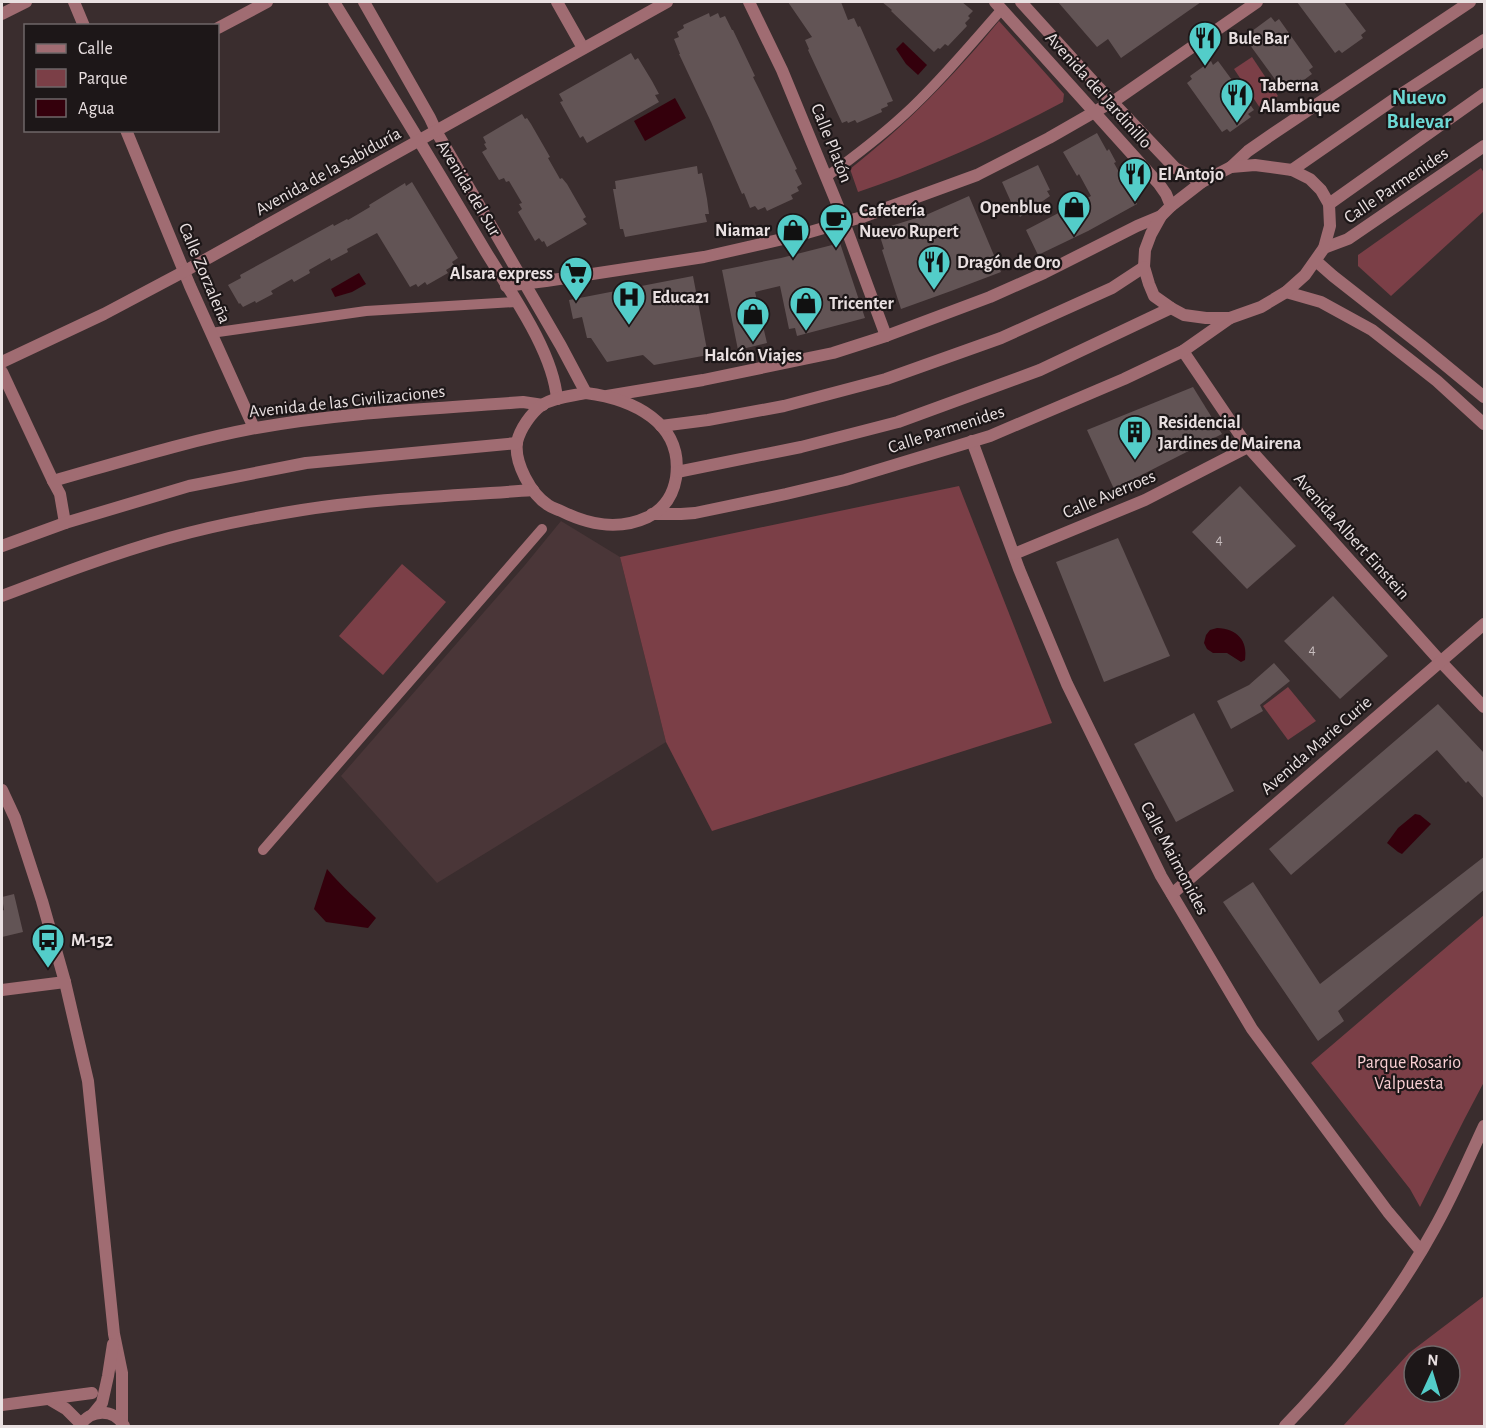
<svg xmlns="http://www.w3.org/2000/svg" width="1486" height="1428" viewBox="0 0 1486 1428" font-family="'Alegreya Sans',sans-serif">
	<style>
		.built { fill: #4a3638 }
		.green { fill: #7b3f47; fill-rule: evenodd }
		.water { fill: #34000c }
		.building { fill: #625455 }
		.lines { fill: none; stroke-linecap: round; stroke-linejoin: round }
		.pedestrian { stroke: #a06c72; stroke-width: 10 }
		.minor { stroke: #a06c72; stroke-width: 12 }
		.tertiary { stroke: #a06c72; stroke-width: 12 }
		.labels { text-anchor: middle; stroke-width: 4.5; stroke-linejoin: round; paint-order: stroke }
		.number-label { font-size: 15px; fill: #c7bdbe }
		.poi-label { font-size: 18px; font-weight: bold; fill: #e9e0e1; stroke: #1d1718; text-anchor: start }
		.street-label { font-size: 18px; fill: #e9e0e1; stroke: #1d1718 }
		.park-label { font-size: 18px; fill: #f9cfd3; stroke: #1d1718 }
		.quarter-label { font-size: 21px; font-weight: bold; fill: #6cd8d4; stroke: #1d1718 }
	</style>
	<rect width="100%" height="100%" fill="#3a2d2e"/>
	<path class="built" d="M561 521 620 557 666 742 437 883 341 776 525 565Z"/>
	<g class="green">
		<path d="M999 21 1064 94 1063 102C997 137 930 168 858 192L850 169C907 124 952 78 999 21Z"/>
		<path d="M1252 57 1278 96 1260 108 1234 69Z"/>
		<path d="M1481 168 1484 173V211L1391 296 1358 266V255Z"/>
		<path d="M959 486 1052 723 712 831 666 742 620 557Z"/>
		<path d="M402 564 446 602 383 675 339 636Z"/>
		<path d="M1288 687 1316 721 1288 740 1263 706Z"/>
		<path d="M1484 915V1082L1465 1118 1420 1207 1410 1189 1311 1063Z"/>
		<path d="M1484 1296V1426H1343L1409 1353ZM1414 1356H1450V1392H1414Z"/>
	</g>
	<g class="water">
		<path d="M903 42 927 65 918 75 906 64 896 49Z"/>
		<path d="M675 98 686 118 645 141 634 121Z"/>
		<path d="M359 273 366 284 352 292 335 297 331 289Z"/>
		<path d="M1217 628C1237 629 1248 640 1245 660L1241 662 1227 653H1213L1207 649 1204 643 1206 635 1210 630Z"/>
		<path d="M1415 814 1420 815 1431 824 1402 854 1398 852 1387 843 1398 828Z"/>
		<path d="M327 869C342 887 359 901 376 918L368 928 326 922 314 909Z"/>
	</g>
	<g class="building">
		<path d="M788 2H841L848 20 854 18 858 27 860 26 893 101 887 103 888 106 881 109 882 112 857 123 855 120 848 123 847 121 842 123 808 50 809 49 805 40 812 37Z"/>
		<path d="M882 2H962L973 11 968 16 970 18 965 23 967 26 948 46 945 44 940 49 938 48 934 52 891 11 892 10Z"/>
		<path d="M1058 2H1201L1121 58 1108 39 1097 47Z"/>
		<path d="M1297 2H1344L1366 31 1361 35 1363 38 1342 53 1339 50 1335 53Z"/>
		<path d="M709 13 710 17 718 13 720 18 725 16 732 30H733L755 76 753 77 760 91 797 169 795 170 802 184 797 187 799 191 791 195 793 199 767 211 765 207 758 210 755 206 750 208 744 193 742 194 711 122 679 54H680L674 39 679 37 677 32 684 28 683 25Z"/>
		<path d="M1271 17 1275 22 1279 19 1313 67 1309 70 1312 74 1289 91 1286 86 1282 89 1247 41 1252 38 1248 34Z"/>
		<path d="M631 53 635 60 638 58 652 81 659 94 655 95 659 102 587 143 583 136 580 138 560 102 563 101 559 94Z"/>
		<path d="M1211 61 1213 65 1218 61 1254 110 1248 114 1251 117 1230 132 1227 129 1222 132 1187 83 1192 79 1190 76Z"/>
		<path d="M522 114 525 119 527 118 531 124 550 157 548 158 560 179 562 178 567 184 586 217 583 219 587 224 547 247 544 241 542 242 539 238 535 241 518 212 522 209 519 204 522 203 509 181 506 182 504 178 499 180 482 152 487 149 484 144 486 143 483 137Z"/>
		<path d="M1097 133 1107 151 1109 149 1116 162 1114 163 1137 204 1088 231 1038 255 1026 230 1091 196 1079 174 1077 176 1063 152Z"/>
		<path d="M1038 165 1050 190 1047 191 1050 196 1020 217 1018 212 1016 213 1002 182Z"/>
		<path d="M697 166 698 174 702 173 707 199 709 214H705L707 222 625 237 623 229H620L613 189H616L615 181Z"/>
		<path d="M412 182 458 258 452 262 454 265 446 270 448 273 427 285 425 282 418 287 416 284 410 287 377 233 347 249 348 252 331 261 330 258 309 270 310 273 294 282 292 279 271 291 273 294 256 303 255 301 243 307 240 303 239 304 228 285 241 278 240 275 333 224 334 226 347 219 348 220 370 207 369 205 405 183 406 186Z"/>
		<path d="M969 196 1001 272 951 291 901 309 882 250 884 249 878 230 926 215Z"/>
		<path d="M840 243 865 318 797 336 795 328 789 329 780 286 755 292 767 343 738 350 722 270 781 258Z"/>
		<path d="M693 276 708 355 654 365 643 355 607 362 591 338H587L582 317 573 319 569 300Z"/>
		<path d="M1193 387 1222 434 1114 489 1087 430Z"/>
		<path d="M1240 486 1296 546 1247 589 1192 532Z"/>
		<path d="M1118 538 1170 656 1104 682 1056 562Z"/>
		<path d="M1333 596 1388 656 1340 699 1284 641Z"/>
		<path d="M1274 663 1290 681 1260 705 1263 711 1231 729 1217 701 1249 685Z"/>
		<path d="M1438 704 1485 754V800L1468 781 1466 783 1437 750 1291 875 1269 849Z"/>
		<path d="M1194 713 1234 791 1176 822 1134 744Z"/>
		<path d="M1485 856V889L1338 1011 1344 1021 1318 1041 1223 902 1253 882 1320 984Z"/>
		<path d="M14 894 23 932 2 937V911L4 910 2 897Z"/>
	</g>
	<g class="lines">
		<g class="pedestrian">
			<path d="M826 177C854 157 880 137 905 114 940 82 971 44 1002 9"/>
			<path d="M211 333 366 311 516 302"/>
			<path d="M263 850 542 529"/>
		</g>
		<g class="minor">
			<path d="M74 2 84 26"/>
			<path d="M334 2C385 84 436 168 486 252 511 293 553 351 557 399"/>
			<path d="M364 2 430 118 436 131 561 346 586 393"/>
			<path d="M557 2 583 48"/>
			<path d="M749 2 782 70 838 206 886 336"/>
			<path d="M2 14 26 2"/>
			<path d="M218 28 267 2"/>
			<path d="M126 130 190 286 254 428"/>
			<path d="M1231 167 1248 151 1274 133 1470 2"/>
			<path d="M1324 248 1348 239 1484 146"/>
			<path d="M1316 261 1333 276 1421 345 1484 397"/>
			<path d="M506 286 546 281 704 257 796 236 862 217 977 175 1049 138 1117 99 1257 2"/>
			<path d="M1286 292 1321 302 1372 330 1437 381 1484 424"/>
			<path d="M1183 351 1248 447 1441 662 1484 707"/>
			<path d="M2 362 104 314 185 271 667 2"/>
			<path d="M2 372 53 481"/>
			<path d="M607 396 703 380 833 353 886 336 990 297 1044 273 1137 226 1161 216"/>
			<path d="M972 441 1019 569 1067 684 1161 876 1252 1029 1388 1212 1421 1251"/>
			<path d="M652 514H681L695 513 786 494 845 480 990 436 1124 379 1183 351 1230 318"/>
			<path d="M65 523 60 494 53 481C120 462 187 441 256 428 344 412 434 409 523 402L543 405"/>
			<path d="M1014 554 1145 500 1248 447"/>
			<path d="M1172 894 1484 624"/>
			<path d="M2 990 65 982"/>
			<path d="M49 1399 66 1409 81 1424"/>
			<path d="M2 1405 92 1393"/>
			<path d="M1285 1426C1342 1367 1394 1302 1434 1229 1453 1196 1468 1160 1484 1126"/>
		</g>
		<g class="tertiary">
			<path d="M995 2 1159 184 1166 194 1171 206"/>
			<path d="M1021 2 1099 88 1175 168 1202 182"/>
			<path d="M1255 165 1292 170 1310 179 1321 190 1329 204 1330 226 1324 248 1305 275 1286 292 1261 307 1230 318H1206L1184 315 1171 308 1154 296 1149 284 1144 267 1145 250 1151 234 1161 216 1171 206 1202 182 1231 167Z"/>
			<path d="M1292 170 1406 91 1484 40"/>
			<path d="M1329 204 1484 94"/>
			<path d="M586 393C632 399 684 422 676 478 673 496 664 509 648 517 618 531 589 525 561 511 557 509 552 508 548 505 531 494 514 463 517 442 520 429 531 413 542 405 554 397 572 396 586 393Z"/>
			<path d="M661 426 708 420 784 406 886 379 1001 338 1112 288 1144 267"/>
			<path d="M677 472 801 447 898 422 1040 370 1171 308"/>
			<path d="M2 546 65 523 189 486 306 463 517 443"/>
			<path d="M2 596C57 575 112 554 169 538 212 526 258 517 302 510 379 498 456 496 533 490"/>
			<path d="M2 790 15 818 42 901 65 982 88 1081 114 1334 122 1373V1423"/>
			<path d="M93 1414 102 1403 108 1376 113 1344"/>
			<path d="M80 1426C90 1409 114 1408 124 1426"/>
		</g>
	</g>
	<defs>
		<g id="restaurant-pin" transform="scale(1.725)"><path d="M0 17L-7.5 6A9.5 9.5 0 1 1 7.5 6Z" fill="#53cdc9" stroke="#1d1718"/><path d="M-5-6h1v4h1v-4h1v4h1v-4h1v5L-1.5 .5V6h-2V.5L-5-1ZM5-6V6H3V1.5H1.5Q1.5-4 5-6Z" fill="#111"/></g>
		<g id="shop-pin" transform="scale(1.725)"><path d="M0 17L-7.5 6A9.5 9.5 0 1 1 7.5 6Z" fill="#53cdc9" stroke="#1d1718"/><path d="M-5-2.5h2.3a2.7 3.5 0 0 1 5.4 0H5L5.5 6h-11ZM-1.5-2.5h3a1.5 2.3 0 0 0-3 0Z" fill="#111"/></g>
		<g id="cafe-pin" transform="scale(1.725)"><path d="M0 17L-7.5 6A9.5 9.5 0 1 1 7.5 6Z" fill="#53cdc9" stroke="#1d1718"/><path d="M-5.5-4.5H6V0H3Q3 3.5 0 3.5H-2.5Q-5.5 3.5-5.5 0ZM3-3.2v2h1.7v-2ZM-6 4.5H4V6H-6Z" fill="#111"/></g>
		<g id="supermarket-pin" transform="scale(1.725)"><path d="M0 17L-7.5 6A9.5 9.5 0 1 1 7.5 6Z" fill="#53cdc9" stroke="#1d1718"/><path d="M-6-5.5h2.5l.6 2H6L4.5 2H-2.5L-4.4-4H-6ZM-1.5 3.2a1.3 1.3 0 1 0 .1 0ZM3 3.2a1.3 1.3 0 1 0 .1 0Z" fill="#111"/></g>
		<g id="hospital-pin" transform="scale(1.725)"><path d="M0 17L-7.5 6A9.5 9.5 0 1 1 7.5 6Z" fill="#53cdc9" stroke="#1d1718"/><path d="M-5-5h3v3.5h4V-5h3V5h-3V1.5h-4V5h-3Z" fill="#111"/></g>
		<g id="building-pin" transform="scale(1.725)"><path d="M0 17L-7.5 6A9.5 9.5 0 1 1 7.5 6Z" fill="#53cdc9" stroke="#1d1718"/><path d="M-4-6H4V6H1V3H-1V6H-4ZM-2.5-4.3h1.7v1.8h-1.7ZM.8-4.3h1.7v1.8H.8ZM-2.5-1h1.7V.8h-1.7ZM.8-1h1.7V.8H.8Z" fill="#111"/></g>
		<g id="bus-pin" transform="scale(1.725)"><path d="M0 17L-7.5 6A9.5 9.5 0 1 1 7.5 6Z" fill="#53cdc9" stroke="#1d1718"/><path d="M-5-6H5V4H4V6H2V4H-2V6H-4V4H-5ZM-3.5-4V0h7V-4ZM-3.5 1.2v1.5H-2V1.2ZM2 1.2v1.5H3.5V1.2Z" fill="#111"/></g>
	</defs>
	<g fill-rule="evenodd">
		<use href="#restaurant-pin" x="1205" y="38"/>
		<use href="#restaurant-pin" x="1237" y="95"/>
		<use href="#restaurant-pin" x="1135" y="174"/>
		<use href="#shop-pin" x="1074" y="207"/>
		<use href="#cafe-pin" x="836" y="220"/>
		<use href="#shop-pin" x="793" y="230"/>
		<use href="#restaurant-pin" x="934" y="262"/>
		<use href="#supermarket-pin" x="576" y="273"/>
		<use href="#hospital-pin" x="629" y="297"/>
		<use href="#shop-pin" x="806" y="303"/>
		<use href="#shop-pin" x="753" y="314"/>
		<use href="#building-pin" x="1135" y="432"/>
		<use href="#bus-pin" x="48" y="940"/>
	</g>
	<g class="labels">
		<g class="number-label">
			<text x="1219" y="544">4</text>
			<text x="1312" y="654">4</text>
		</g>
		<g class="poi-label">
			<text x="1228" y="44">Bule Bar</text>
			<text x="1260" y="91">Taberna<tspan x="1260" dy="21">Alambique</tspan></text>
			<text x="1158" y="180">El Antojo</text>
			<text x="1051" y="213" text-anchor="end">Openblue</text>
			<text x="859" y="216">Cafetería<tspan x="859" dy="21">Nuevo Rupert</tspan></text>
			<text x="770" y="236" text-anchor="end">Niamar</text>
			<text x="957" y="268">Dragón de Oro</text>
			<text x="553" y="279" text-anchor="end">Alsara express</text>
			<text x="652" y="303">Educa21</text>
			<text x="829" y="309">Tricenter</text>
			<text x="753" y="361" text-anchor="middle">Halcón Viajes</text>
			<text x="1158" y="428">Residencial<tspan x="1158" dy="21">Jardines de Mairena</tspan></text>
			<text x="71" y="946">M-152</text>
		</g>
		<g class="street-label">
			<text transform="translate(1099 90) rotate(48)" y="6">Avenida del Jardinillo</text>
			<text transform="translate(832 143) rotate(68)" y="6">Calle Platón</text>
			<text transform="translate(328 171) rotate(-29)" y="6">Avenida de la Sabiduría</text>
			<text transform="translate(1396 185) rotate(-34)" y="6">Calle Parmenides</text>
			<text transform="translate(469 188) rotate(59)" y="6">Avenida del Sur</text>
			<text transform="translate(205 273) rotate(67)" y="6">Calle Zorzaleña</text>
			<text transform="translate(347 401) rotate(-6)" y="6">Avenida de las Civilizaciones</text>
			<text transform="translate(946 429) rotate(-18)" y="6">Calle Parmenides</text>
			<text transform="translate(1109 494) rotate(-23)" y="6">Calle Averroes</text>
			<text transform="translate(1352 536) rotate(48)" y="6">Avenida Albert Einstein</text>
			<text transform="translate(1316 745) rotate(-41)" y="6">Avenida Marie Curie</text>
			<text transform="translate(1175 858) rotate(62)" y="6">Calle Maimonides</text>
		</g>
		<g class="park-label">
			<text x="1409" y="1068">Parque Rosario<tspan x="1409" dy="21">Valpuesta</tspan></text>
		</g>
		<g class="quarter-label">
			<text x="1419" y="104">Nuevo<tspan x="1419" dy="24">Bulevar</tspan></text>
		</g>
	</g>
	<rect width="1486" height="1428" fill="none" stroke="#e9e0e1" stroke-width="6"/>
	<rect x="24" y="24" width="195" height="108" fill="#1d1718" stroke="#6f6768" stroke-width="1.5"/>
	<rect x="36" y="44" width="30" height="9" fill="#a06c72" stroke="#6f6768" stroke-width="1.5"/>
	<text x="78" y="54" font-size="18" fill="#e9e0e1">Calle</text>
	<rect x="36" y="69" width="30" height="18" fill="#7b3f47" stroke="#6f6768" stroke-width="1.5"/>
	<text x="78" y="84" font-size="18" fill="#e9e0e1">Parque</text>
	<rect x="36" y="99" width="30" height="18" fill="#34000c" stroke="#6f6768" stroke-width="1.5"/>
	<text x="78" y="114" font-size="18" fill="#e9e0e1">Agua</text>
	<g transform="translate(1432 1374) rotate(4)"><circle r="28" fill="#1d1718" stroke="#6f6768" stroke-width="1.5"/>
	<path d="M0-4.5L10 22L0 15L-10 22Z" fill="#53cdc9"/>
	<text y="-9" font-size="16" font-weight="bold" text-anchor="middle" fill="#e9e0e1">N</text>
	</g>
</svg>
